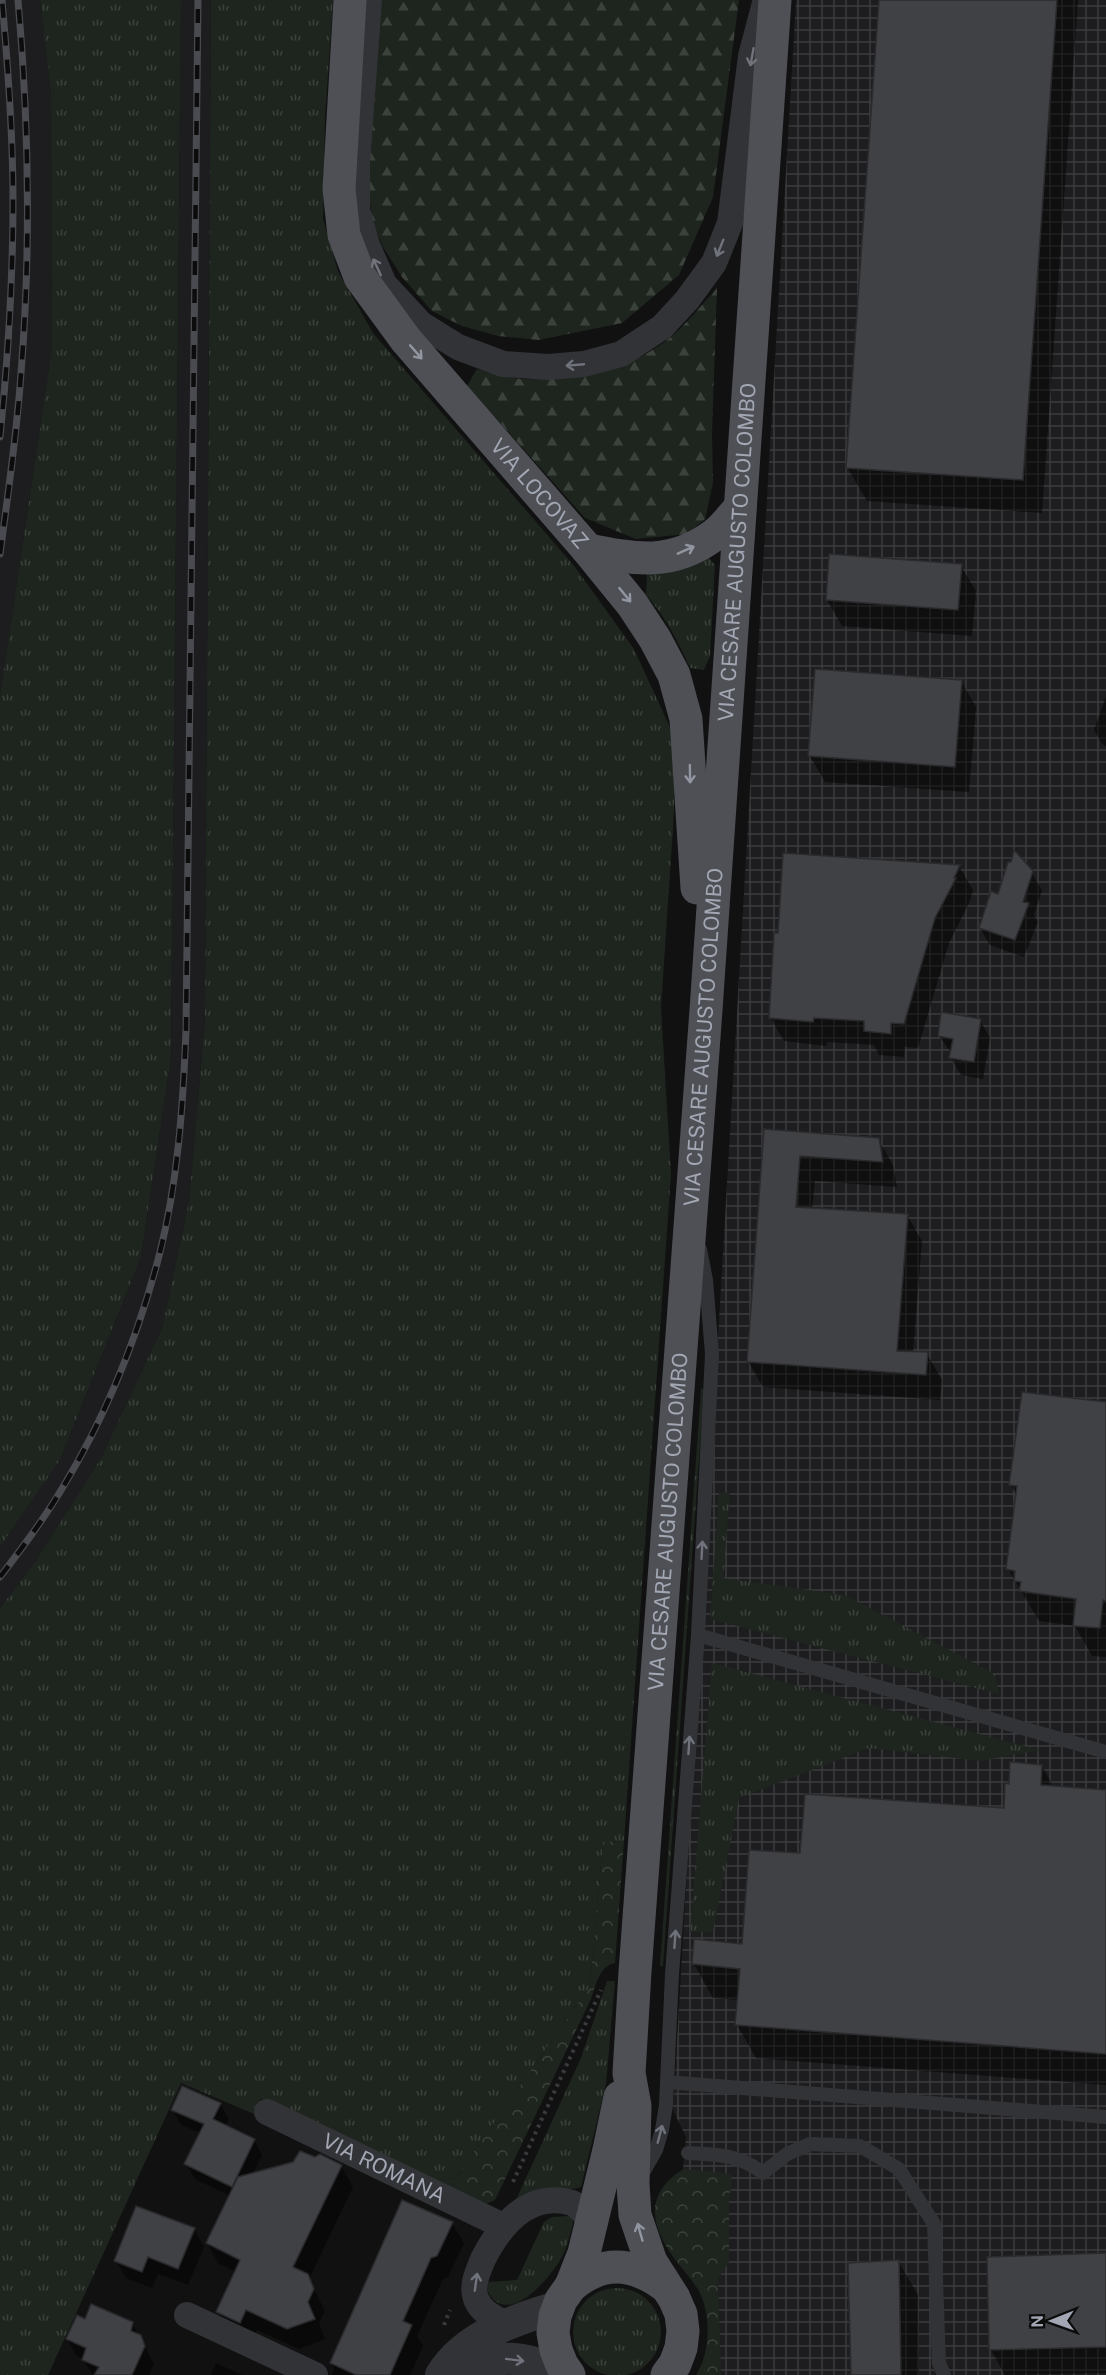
<svg xmlns="http://www.w3.org/2000/svg" width="1106" height="2375" viewBox="0 0 1106 2375" font-family="'Public Sans',sans-serif">
	<style>
		.built { fill: #1d1d1f }
		.industrial { fill: url(#industrial-grid) }
		.grass { fill: url(#grass-tufts) }
		.forest { fill: url(#forest-firs) }
		.park { fill: url(#park-crowns) }
		.shadow { fill: #0007 }
		.building { fill: #404145; stroke: #2b2b2e; stroke-width: 1.5 }
		.lines { fill: none; stroke-linecap: round; stroke-linejoin: round }
		.path { stroke: #383a3e; stroke-width: 4; stroke-dasharray: 3 4.5; stroke-linecap: butt }
		.service { stroke: #323337; stroke-width: 14 }
		.minor { stroke: #323337; stroke-width: 26 }
		.tertiary { stroke: #323337; stroke-width: 32 }
		.primary { stroke: #4e5056; stroke-width: 33 }
		.rail-casing { stroke: #494b50; stroke-width: 7 }
		.rail { stroke: #0c0c0d; stroke-width: 4.5; stroke-dasharray: 14; stroke-linecap: butt }
		.oneway { stroke: #70737b }
		.oneway2 { stroke: #9196a0 }
		.labels { text-anchor: middle; stroke-width: 6; stroke-linejoin: round; paint-order: stroke }
		.street-label { font-size: 21px; fill: #a2a7b3; stroke: #0c0c0d }
	</style>
	<defs>
		<pattern id="industrial-grid" width="8" height="8" patternUnits="userSpaceOnUse" patternTransform="scale(1.5)"><rect width="8" height="8" fill="#1d1d1f"/><path d="M0 4h8M4 0v8" fill="none" stroke="#3b3b3d"/></pattern>
		<pattern id="grass-tufts" width="24" height="20" patternUnits="userSpaceOnUse" patternTransform="scale(1.5)"><rect width="24" height="20" fill="#1d251e"/><path d="M3 7l-1-3M5 7V3M7 7l1-3M15 17l-1-3M17 17v-4M19 17l1-3" fill="none" stroke="#3b423c"/></pattern>
		<pattern id="forest-firs" width="22" height="20" patternUnits="userSpaceOnUse" patternTransform="scale(1.5)"><rect width="22" height="20" fill="#1d251e"/><path d="M5 1l3.5 6h-7zM16 11l3.5 6h-7z" fill="#3b423c"/></pattern>
		<pattern id="park-crowns" width="20" height="18" patternUnits="userSpaceOnUse" patternTransform="scale(1.5)"><rect width="20" height="18" fill="#1d251e"/><path d="M2 6a3 3 0 1 1 6 0M12 15a3 3 0 1 1 6 0" fill="none" stroke="#3b423c"/></pattern>
	</defs>
	<rect width="100%" height="100%" fill="#111112"/>
	<g class="built">
		<path d="M0 0H40L51 95 52 347 0 696Z"/>
		<path d="M181 0H211L205 1020 189 1201 162 1328 101 1458 35 1562 0 1608V1547L60 1460 141 1257 171 1057Z"/>
	</g>
	<path class="industrial" d="M796 0H1106V2375H703L714 2332 683 2169 686 2137 673 2110Z"/>
	<g class="grass">
		<path d="M40 0H181L171 1057 141 1257 60 1460 0 1547V696L52 347 51 95Z"/>
		<path d="M211 0H333L325 118 323 219 338 271 373 333 575 567 634 649 674 736V812L661 1008 671 1174 624 1841 603 1842 590 1986 447 2190 261 2099 254 2114 181 2083 48 2375H0V1608L35 1562 101 1458 162 1328 189 1201 205 1020Z"/>
		<path d="M709 558 715 565 710 656 704 670 690 668C678 642 666 617 646 595L647 574 668 573Z"/>
		<path d="M704 1388 663 1966H660L701 1389Z"/>
		<path d="M719 1492 730 1493 723 1578 845 1595 995 1674 999 1694 710 1619Z"/>
		<path d="M712 1663 1040 1750 980 1761 869 1748 739 1798 713 1932H690Z"/>
		<path d="M607 1981H615L606 2084 581 2187 514 2204 581 2058Z"/>
		<path d="M569 2216 573 2218V2223C570 2234 568 2245 563 2255 553 2274 516 2321 493 2299 488 2294 486 2288 488 2282L517 2280 544 2222 552 2217Z"/>
		<circle cx="617" cy="2332" r="44"/>
	</g>
	<g class="forest">
		<path d="M381 0H739L713 197 679 275 622 323 539 340 498 336 462 326 432 311 402 277 383 247 372 222 368 182Z"/>
		<path d="M717 288 712 433 713 483 705 519 687 534 636 539 585 518 467 386 477 369C493 373 510 379 527 379 570 381 618 372 654 349 679 334 698 309 717 288Z"/>
	</g>
	<g class="park">
		<path d="M624 1841 615 1963C599 1966 596 1985 591 1999L495 2200 479 2207 447 2190 590 1986 603 1842Z"/>
		<path d="M683 2169 723 2173 730 2174 732 2180 729 2200V2262L718 2279 721 2375H696C711 2352 711 2315 699 2291 692 2279 682 2269 674 2258 649 2223 645 2194 683 2169Z"/>
	</g>
	<g class="shadow">
		<path d="M881 0H1078L1042 513 867 501 847 467Z"/>
		<path d="M961 566 976 591 972 636 842 626 827 600Z"/>
		<path d="M961 681 976 707 969 792 825 782 810 756Z"/>
		<path d="M1106 696V746L1102 744 1094 730Z"/>
		<path d="M959 866 973 890 969 903 949 943 918 1048 905 1047 904 1057 879 1055 874 1045 827 1042 826 1046 784 1041 770 1017Z"/>
		<path d="M1031 872 1042 890 1034 915 1038 922 1024 957 990 945 980 928 999 896Z"/>
		<path d="M980 1020 990 1038 983 1079 961 1075 951 1058 952 1054 939 1036Z"/>
		<path d="M765 1131 878 1139 893 1165 897 1187 815 1181 812 1210 907 1215 922 1241 913 1353 927 1354 942 1380 940 1400 763 1387 748 1361Z"/>
		<path d="M1106 1404V1657L1092 1656 1075 1626 1039 1621 1008 1569 1017 1496 1011 1485Z"/>
		<path d="M1042 1766 1054 1788 1106 1791V2085L756 2058 737 2025 739 2000 713 1998 694 1964 743 1945 802 1855 1005 1810 1010 1785Z"/>
		<path d="M220 2104 229 2119 225 2126 254 2140 262 2155 253 2174 341 2166 353 2187 309 2279 325 2311 319 2323 325 2339 299 2349 257 2330 251 2343 230 2333 218 2312 236 2272 219 2264 207 2243 230 2196 195 2179 186 2164 201 2133 181 2125 173 2110Z"/>
		<path d="M452 2223 464 2243 448 2277 443 2279 417 2336 423 2346 410 2375H332L334 2368 331 2363Z"/>
		<path d="M194 2229 204 2247 188 2285 158 2274 152 2288 126 2278 116 2261Z"/>
		<path d="M1106 2255V2373L1005 2375 991 2350 988 2259Z"/>
		<path d="M898 2261 918 2295 919 2375H852Z"/>
		<path d="M86 2321 132 2323 154 2364 149 2375H93L83 2359 77 2356 67 2339Z"/>
		<path d="M216 2363 242 2375H211Z"/>
	</g>
	<g class="building">
		<path d="M879 0H1057L1023 480 846 468Z"/>
		<path d="M829 554 962 564 958 610 826 600Z"/>
		<path d="M815 669 962 680 955 767 808 756Z"/>
		<path d="M1014 850 1033 871 1023 902 1029 903 1015 940 979 928 991 891 998 894 1008 862H1011Z"/>
		<path d="M783 853 960 865 954 878H956L935 918 904 1024 891 1023V1034L864 1031V1021L814 1018 813 1022 769 1018 774 933H778Z"/>
		<path d="M941 1012 981 1019 974 1062 949 1058 953 1039 938 1036Z"/>
		<path d="M764 1129 879 1138 883 1162 800 1156 796 1207 908 1214 897 1351 928 1352 926 1375 747 1362Z"/>
		<path d="M1022 1392 1106 1402V1601L1103 1600 1100 1628 1073 1626 1076 1599 1019 1591 1021 1582 1014 1581 1015 1571 1006 1569 1017 1486 1009 1485Z"/>
		<path d="M1010 1762 1042 1765 1041 1785 1106 1790V2054L735 2025 740 1969 692 1964 694 1939 742 1944 749 1850 800 1853 805 1794 1004 1808 1005 1783 1009 1784Z"/>
		<path d="M182 2086 221 2103 213 2119 255 2139 232 2187 184 2164 204 2124 171 2110Z"/>
		<path d="M300 2151 315 2157 320 2154 342 2165 293 2267 308 2274 314 2289 308 2302 315 2319 287 2329 246 2310 240 2323 216 2312 240 2260 206 2243 238 2177 293 2162Z"/>
		<path d="M402 2200 453 2222 437 2256 431 2258 403 2321 412 2325 390 2375H356L330 2363Z"/>
		<path d="M136 2206 195 2228 178 2269 148 2257 142 2272 114 2261Z"/>
		<path d="M1106 2253V2347L989 2350 987 2257Z"/>
		<path d="M899 2260 901 2375H851L848 2263Z"/>
		<path d="M91 2304 133 2322 131 2331 141 2335 145 2346 132 2375H94L99 2367 82 2360 86 2348 66 2339 77 2315 85 2319Z"/>
	</g>
	<g class="lines">
		<g class="path">
			<path d="M513 2182 601 1990"/>
			<path d="M444 2325 450 2310"/>
		</g>
		<g class="service">
			<path d="M698 1635 1106 1752"/>
			<path d="M667 2082 1106 2117"/>
			<path d="M688 2153C718 2155 738 2154 763 2173L787 2154 810 2144 860 2146 899 2169 934 2224 939 2363 944 2375"/>
			<path d="M641 2176 656 2150 662 2130 666 2105 672 1974 698 1635 712 1354 706 1280 700 1249"/>
		</g>
		<g class="minor">
			<path d="M369 0 357 163V210L367 245 384 284 421 324 458 347 503 364 548 367 584 364 621 354 662 327 687 300 714 263 730 223 751 56 765 3"/>
			<path id="s1" d="M267 2112 503 2226"/>
			<path d="M187 2315 315 2375"/>
			<path d="M507 2324C495 2319 481 2312 476 2299 471 2285 478 2272 483 2259 500 2226 529 2190 572 2203 580 2206 586 2216 592 2222"/>
		</g>
		<g class="tertiary">
			<path d="M441 2375C465 2336 516 2319 558 2307"/>
			<path d="M466 2375C499 2347 530 2361 567 2373"/>
		</g>
		<g class="primary">
			<path id="s2" d="M350 0 339 189 344 235 360 277 406 340 588 550 632 604 655 639 674 675 686 719 697 888"/>
			<path d="M588 550C635 560 673 566 714 535 724 528 732 516 740 508"/>
			<path d="M571 2286C602 2260 632 2262 664 2285"/>
			<path d="M569 2375 562 2365 556 2350 553 2333 555 2316 561 2300 571 2286 584 2253 609 2150 620 2097"/>
			<path id="s3" d="M667 2375 675 2364 681 2348 683 2331 681 2314 674 2298 651 2262 635 2215 633 2184 635 2106 629 2073 635 1972 706 1010 775 0"/>
		</g>
		<g class="rail-casing">
			<g id="rail">
				<path d="M0 437C8 359 13 280 13 200 13 134 8 67 2 0"/>
				<path d="M0 554C8 494 17 433 21 373 31 249 29 124 18 0"/>
				<path d="M0 1577C22 1548 44 1519 63 1487 106 1416 138 1336 159 1256 178 1182 183 1106 186 1030L198 0"/>
			</g>
		</g>
		<use href="#rail" class="rail"/>
	</g>
	<defs><path id="oneway-shaft" d="M-6 0H5M1.5-3L5.5 0L1.5 3" fill="none" stroke-width="1.6" stroke-linecap="round" stroke-linejoin="round" transform="scale(1.5)"/></defs>
	<g class="oneway">
		<use href="#oneway-shaft" transform="translate(752 57) rotate(100)"/>
		<use href="#oneway-shaft" transform="translate(720 248) rotate(112)"/>
		<use href="#oneway-shaft" transform="translate(377 267) rotate(-115)"/>
		<use href="#oneway-shaft" transform="translate(575 365) rotate(175)"/>
		<use href="#oneway-shaft" transform="translate(702 1550) rotate(-87)"/>
		<use href="#oneway-shaft" transform="translate(689 1745) rotate(-86)"/>
		<use href="#oneway-shaft" transform="translate(675 1939) rotate(-86)"/>
		<use href="#oneway-shaft" transform="translate(660 2134) rotate(-75)"/>
		<use href="#oneway-shaft" transform="translate(476 2282) rotate(-82)"/>
		<use href="#oneway-shaft" transform="translate(515 2360) rotate(7)"/>
	</g>
	<g class="oneway2">
		<use href="#oneway-shaft" transform="translate(416 352) rotate(49)"/>
		<use href="#oneway-shaft" transform="translate(686 550) rotate(-24)"/>
		<use href="#oneway-shaft" transform="translate(625 595) rotate(51)"/>
		<use href="#oneway-shaft" transform="translate(690 774) rotate(89)"/>
		<use href="#oneway-shaft" transform="translate(640 2232) rotate(-106)"/>
	</g>
	<g class="labels">
		<g class="street-label">
			<text dy="7" stroke="none"><textPath href="#s2" startOffset="562">VIA LOCOVAZ</textPath></text>
			<text dy="7" stroke="none"><textPath href="#s3" startOffset="1842">VIA CESARE AUGUSTO COLOMBO</textPath></text>
			<text dy="7" stroke="none"><textPath href="#s3" startOffset="1356">VIA CESARE AUGUSTO COLOMBO</textPath></text>
			<text dy="7" stroke="none"><textPath href="#s3" startOffset="870">VIA CESARE AUGUSTO COLOMBO</textPath></text>
			<text dy="7" stroke="none"><textPath href="#s1" startOffset="130">VIA ROMANA</textPath></text>
		</g>
	</g>
	<g transform="translate(1052 2321) rotate(269)" stroke="#0c0c0d" stroke-width="4.5" paint-order="stroke">
	<path d="M0-4.5L10 22L0 15L-10 22Z" fill="#a2a7b3"/>
	<text y="-9" font-size="16" font-weight="bold" text-anchor="middle" fill="#a2a7b3">N</text>
	</g>
</svg>
